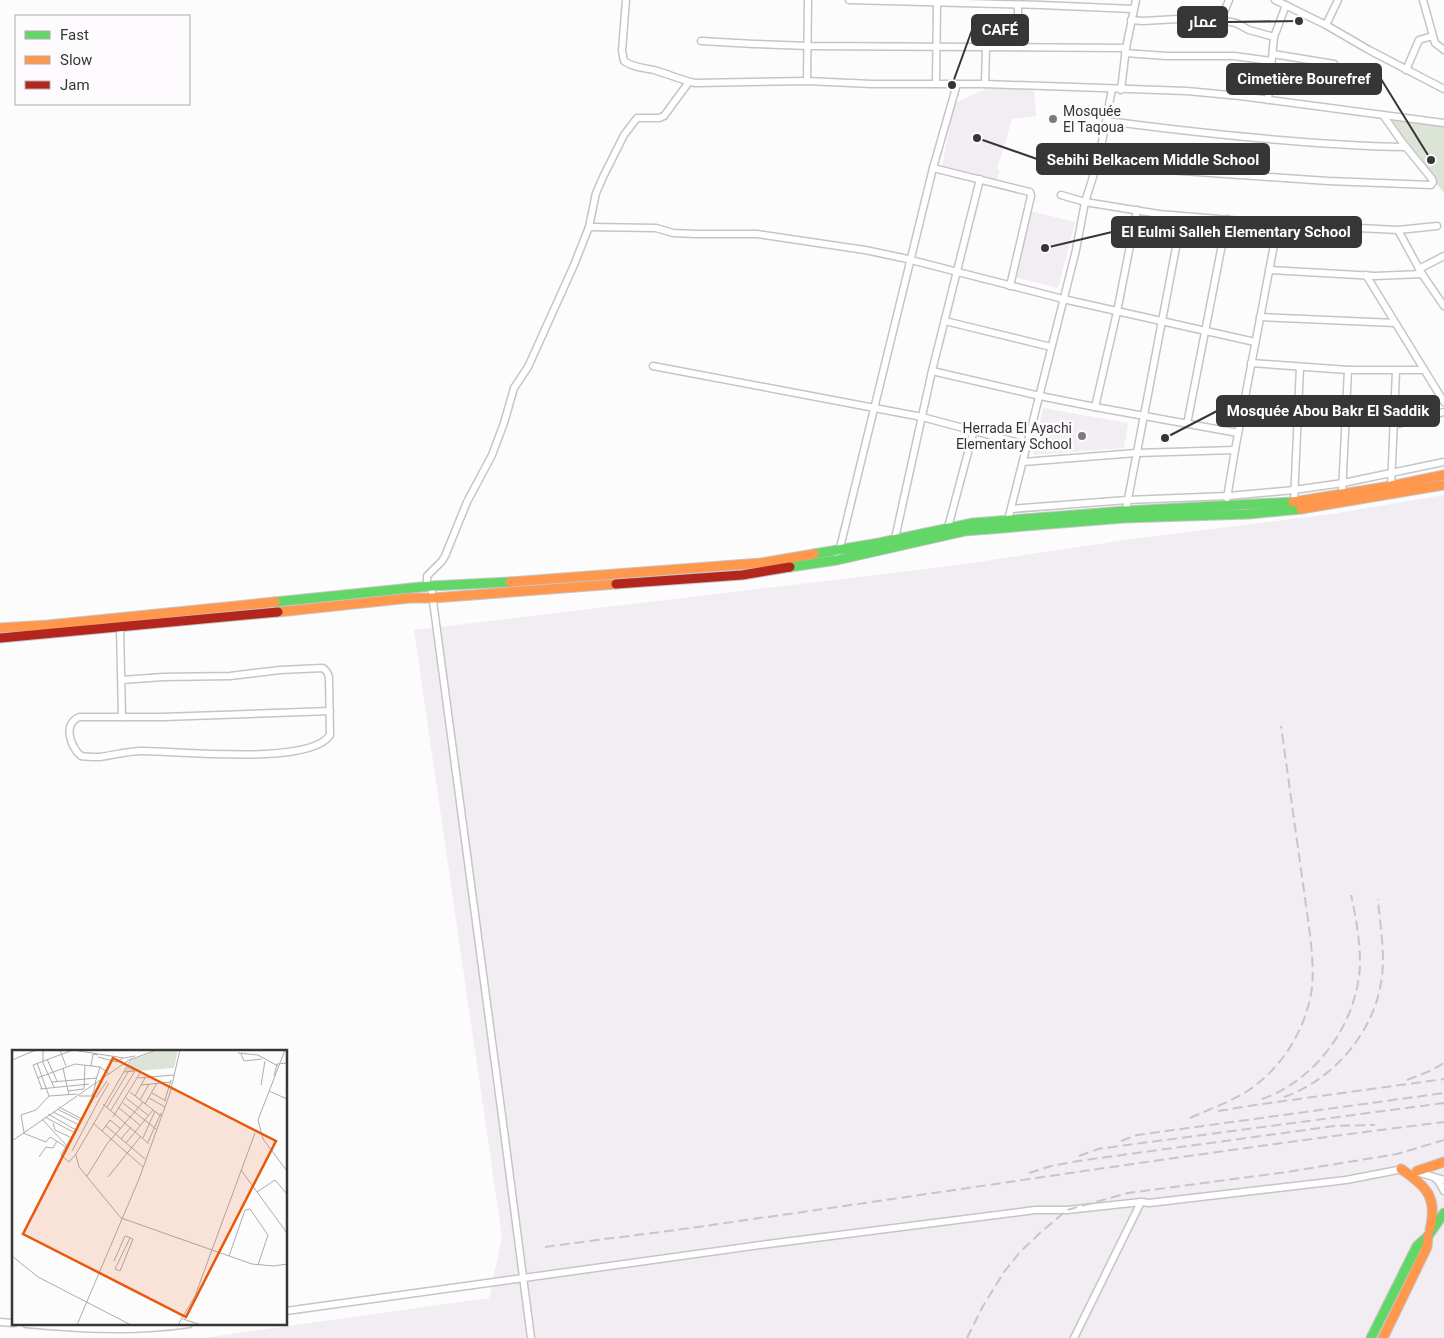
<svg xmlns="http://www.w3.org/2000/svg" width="1444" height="1338" viewBox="0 0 1444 1338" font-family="Roboto,Cairo,sans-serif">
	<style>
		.built { fill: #f1edf2 }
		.green { fill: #dce4d7 }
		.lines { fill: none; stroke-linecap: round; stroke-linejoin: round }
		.street-casing { stroke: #c6c5c6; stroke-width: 9 }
		.fast-casing { stroke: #c6c5c6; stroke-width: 11 }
		.slow-casing { stroke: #c6c5c6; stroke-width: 11 }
		.jam-casing { stroke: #c6c5c6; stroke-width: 11 }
		.street { stroke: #fff; stroke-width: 6 }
		.fast { stroke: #63d668; stroke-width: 9 }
		.slow { stroke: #ff974d; stroke-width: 9 }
		.jam { stroke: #b3261e; stroke-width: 9 }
		.rail { stroke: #c7c6c7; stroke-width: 2; stroke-dasharray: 10 5; stroke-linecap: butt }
		.poi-dot { fill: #7c7b7c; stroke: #fdfbfd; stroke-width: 2 }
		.labels { text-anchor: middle; stroke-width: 5; stroke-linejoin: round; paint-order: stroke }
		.poi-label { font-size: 14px; fill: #373637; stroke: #fdfbfd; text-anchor: start }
		.inset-road { fill: none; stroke: #adadad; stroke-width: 1 }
		.view { fill: #e8590c; fill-opacity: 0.15; stroke: #e8590c; stroke-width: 2.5 }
		.inset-edge { fill: none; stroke: #373637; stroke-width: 2.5 }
		.leader { fill: none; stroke: #373637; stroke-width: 2 }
		.callout-dot { fill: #373637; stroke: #fdfbfd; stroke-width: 2 }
		.callout { fill: #373637; stroke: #373637; stroke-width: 2 }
		.callout-label { font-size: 15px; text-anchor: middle; font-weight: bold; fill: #fff }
	</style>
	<rect width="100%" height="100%" fill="#fcfcfc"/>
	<g class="built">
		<path d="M987 88 1034 89 1036 116 1012 119 1001 157 1000 158 997 169 1000 170 997 180 979 174 978 176 942 167 954 104Z"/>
		<path d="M1030 211 1075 222 1058 288 1014 277Z"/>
		<path d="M1043 408 1128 423 1124 448 1033 455Z"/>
		<path d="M1444 495V1338H203L489 1298 502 1237 414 630 951 566 1132 539 1332 514Z"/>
	</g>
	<path class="green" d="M1395 120 1444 126V193L1390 125Z"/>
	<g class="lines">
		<g class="street-casing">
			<g id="street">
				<path d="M626 0 622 51 624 61C632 67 643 68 654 70 668 74 681 80 695 83L807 81 872 84H985L1187 91 1240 96 1444 123"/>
				<path d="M849 0 1041 5 1133 9"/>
				<path d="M1275 0 1326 25 1369 50 1444 89"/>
				<path d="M1423 0 1435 43 1444 50"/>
				<path d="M1131 20 1143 21 1195 18 1221 20 1236 23 1249 30 1274 37"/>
				<path d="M1221 20 1229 0"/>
				<path d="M1326 25 1338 0"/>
				<path d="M701 41 754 44 808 46 1126 48"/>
				<path d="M1018 47V5"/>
				<path d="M1125 53 1166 56H1234L1271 61"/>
				<path d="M1273 54 1334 64"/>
				<path d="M1406 70 1419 40 1429 37H1433"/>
				<path d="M807 81 808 0"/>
				<path d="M936 84 937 3"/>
				<path d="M985 84 986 47"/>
				<path d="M1121 90 1126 48 1136 0"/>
				<path d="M1268 100 1274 37 1286 5"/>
				<path d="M1107 121C1206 134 1306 145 1406 147"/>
				<path d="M1099 158 1147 168 1182 171 1328 181 1431 185 1433 182 1432 179 1402 142 1383 115"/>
				<path d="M933 168 1030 192 1031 196 1010 286"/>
				<path d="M1061 195 1085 202 1159 214 1278 224 1398 230 1437 226"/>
				<path d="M589 227 656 228 673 233 696 234H757L865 250 903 258 1063 299 1255 342"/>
				<path d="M1398 230 1422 274 1444 306"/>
				<path d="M1419 269 1444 256"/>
				<path d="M1269 270 1375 276 1422 274"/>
				<path d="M1366 275 1444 402"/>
				<path d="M1260 317 1395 323"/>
				<path d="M945 321 1051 347"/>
				<path d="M1251 363 1348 370H1424"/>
				<path d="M653 366 922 417 1027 445"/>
				<path d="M932 371 1040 396 1095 407 1238 433"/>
				<path d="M1095 407 1117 312 1137 210"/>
				<path d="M1187 424 1227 219"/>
				<path d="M1394 425 1444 412"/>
				<path d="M1023 462 1136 453 1235 450"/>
				<path d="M1391 486 1396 371"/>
				<path d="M1342 493 1348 370"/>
				<path d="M1227 498 1235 450 1278 224"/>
				<path d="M1294 501 1300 367"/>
				<path d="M1011 509 1127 500 1228 496 1294 490 1343 483 1444 462"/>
				<path d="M1125 515 1182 216"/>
				<path d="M1007 524 1076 250 1085 202 1099 158 1112 89"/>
				<path d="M947 531 974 430"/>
				<path d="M894 543 932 371 980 179"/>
				<path d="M837 560 933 168 957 84"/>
				<path d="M427 586V576L442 561 445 556 467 502 492 455 504 423 514 388 528 367 574 265 589 227 596 193 604 175 624 135 637 118H659L664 116 689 82"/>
				<path d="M431 586 502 1116 531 1338"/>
				<path d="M120 628 122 717"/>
				<path d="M122 680 163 677 230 676 280 670 323 668 327 672 329 677 330 735C310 766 178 751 142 751 128 751 114 755 100 757 94 757 87 757 81 756 71 747 62 725 79 717H163L330 711"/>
				<path d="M1417 1172 1444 1180"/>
				<path d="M1435 1178 1439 1182 1444 1191"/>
				<path d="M286 1311 768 1244 1035 1210H1067L1141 1202 1149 1203 1346 1180 1403 1169"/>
				<path d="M0 1322 14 1323"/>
				<path d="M26 1324C82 1329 133 1332 189 1324"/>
				<path d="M1074 1338 1141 1202"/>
			</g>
		</g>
		<g class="fast-casing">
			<g id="fast">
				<path d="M814 554 879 543 973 523 1125 511 1293 502"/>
				<path d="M790 567 837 560 965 531 1124 518 1249 514 1301 509"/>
				<path d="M275 602 431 586 510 582"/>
				<path d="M1371 1338 1417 1246 1428 1236 1444 1213"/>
			</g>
		</g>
		<g class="slow-casing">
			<g id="slow">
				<path d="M1293 502 1391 486 1444 475"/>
				<path d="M1301 509 1444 485"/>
				<path d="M510 582 761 563 814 554"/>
				<path d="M278 612 410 598H433L616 584"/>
				<path d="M0 628 48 625 275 602"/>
				<path d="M1401 1169C1426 1186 1438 1197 1430 1229"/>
				<path d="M1417 1171 1444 1162"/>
				<path d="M1383 1338 1427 1247 1428 1236"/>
			</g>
		</g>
		<g class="jam-casing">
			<g id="jam">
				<path d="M616 584 742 575 790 567"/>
				<path d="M0 638 278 612"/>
			</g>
		</g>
		<use href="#street" class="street"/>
		<use href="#fast" class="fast"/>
		<use href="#slow" class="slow"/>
		<use href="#jam" class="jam"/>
		<g class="rail">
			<path d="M1407 1080 1430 1071 1444 1063"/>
			<path d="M1284 1097C1333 1080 1373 1033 1381 983 1386 956 1380 926 1378 899"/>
			<path d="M1262 1099C1317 1080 1358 1022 1360 964 1360 940 1356 918 1351 895"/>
			<path d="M1218 1111 1255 1105 1444 1079"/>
			<path d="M1190 1118C1210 1109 1230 1102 1249 1090 1280 1069 1302 1035 1310 999 1315 978 1312 955 1310 934L1281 726"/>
			<path d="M1121 1141 1137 1135 1444 1093"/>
			<path d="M1079 1156 1098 1149 1127 1145 1444 1103"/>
			<path d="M1029 1173 1051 1166 1078 1161 1335 1126 1375 1125"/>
			<path d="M545 1247C609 1238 674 1231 739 1221 974 1188 1208 1151 1444 1122"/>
			<path d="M967 1338 983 1306 1004 1272 1020 1252 1040 1233 1067 1210 1128 1193 1287 1172 1397 1154 1444 1140"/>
		</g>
	</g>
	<g class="poi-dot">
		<circle cx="1053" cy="119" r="5"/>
		<circle cx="1082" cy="436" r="5"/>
	</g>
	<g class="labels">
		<g class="poi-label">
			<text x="1063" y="116">Mosquée<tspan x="1063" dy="16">El Taqoua</tspan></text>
			<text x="1072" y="433" text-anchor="end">Herrada El Ayachi<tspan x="1072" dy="16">Elementary School</tspan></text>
		</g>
	</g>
	<g transform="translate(12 1050)">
		<rect width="275" height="275" fill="#fcfcfc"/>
		<path d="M148 0H166L162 18 113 22 121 9Z" fill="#dce4d7"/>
		<path class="inset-road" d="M31 0V13L42 37M48 0 54 16M61 0 112 8 123 6M273 0 246 70 251 89 275 121M226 3 246 5 266 16M229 4 232 11 250 9M86 7 105 12 111 8M35 9 45 31M0 10 24 0M25 13 37 46 65 44M79 16 81 4 86 5M51 18 57 45M262 26 265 14 275 13M25 28 63 14 88 17 97 24M126 28 162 25M40 32 85 28M83 33 88 17M129 35 159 32M249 35 253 11M28 39 77 34M30 39 21 15 61 0M56 41 72 39 73 15M257 41 275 49M118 42 149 66M140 43 154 51M67 46H80L84 33M83 46 49 105 57 112 64 104 120 8M123 46 133 28M84 47 95 31M114 48 137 66M137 48 153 57M87 50 97 33M128 50 137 34M153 50 159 30M111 53 144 79M91 54 137 94M133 54 145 33M47 57 70 69M95 57 116 22M107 58 129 76M45 59 69 71M99 60 123 21 112 22M41 62 67 75M36 64 64 80M33 67 63 83M101 67 128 23M30 69 55 96M41 73 43 80 60 88M81 73 131 117M94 76 133 109M90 81 98 70 109 79M12 82 9 65 24 60 37 46M11 83 34 92 38 87 54 97M131 88 143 61M109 89 119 77M0 91 117 10 145 0M136 92 149 63M114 93 141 60M60 101 87 50M64 105 67 117 109 168M27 107 34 97 41 98 45 91M229 120 275 183M75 126 95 94 131 52M96 127 129 86M245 142 263 130 275 144M109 168 240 214 262 216 275 214M0 206 26 227 119 275M217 206 233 160 238 159 256 185 246 215M102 211 113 186H114L121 189 108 221 103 219 118 188M171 269 189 275M65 275 127 129 158 43 168 0M166 275 183 246 243 83"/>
		<path class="view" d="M101 8 264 91 174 267 11 184Z"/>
		<rect width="275" height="275" class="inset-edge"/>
	</g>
	<path class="leader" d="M1299 21L1227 22M952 85L972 30M1431 160L1381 79M977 138L1037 159M1045 248L1112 232M1165 438L1217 411"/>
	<g class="callout-dot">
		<circle cx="1299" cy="21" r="5"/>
		<circle cx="952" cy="85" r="5"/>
		<circle cx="1431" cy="160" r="5"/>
		<circle cx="977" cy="138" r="5"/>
		<circle cx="1045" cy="248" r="5"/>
		<circle cx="1165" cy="438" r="5"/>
	</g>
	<g class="callout">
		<rect x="1178" y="7" width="49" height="30" rx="5"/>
		<rect x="972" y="15" width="56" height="30" rx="5"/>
		<rect x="1227" y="64" width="154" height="30" rx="5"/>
		<rect x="1037" y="144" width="232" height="30" rx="5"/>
		<rect x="1112" y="217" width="249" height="30" rx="5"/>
		<rect x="1217" y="396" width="222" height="30" rx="5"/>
	</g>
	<g class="callout-label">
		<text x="1203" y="27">عمار</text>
		<text x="1000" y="35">CAFÉ</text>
		<text x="1304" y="84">Cimetière Bourefref</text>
		<text x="1153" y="165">Sebihi Belkacem Middle School</text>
		<text x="1236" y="237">El Eulmi Salleh Elementary School</text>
		<text x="1328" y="416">Mosquée Abou Bakr El Saddik</text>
	</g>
	<rect x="15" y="15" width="175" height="90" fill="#fdfbfd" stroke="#aeacae"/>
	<rect x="25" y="31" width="25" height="8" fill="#63d668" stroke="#aeacae"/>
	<text x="60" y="40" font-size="15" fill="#373637">Fast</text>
	<rect x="25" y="56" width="25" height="8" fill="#ff974d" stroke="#aeacae"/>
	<text x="60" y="65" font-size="15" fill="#373637">Slow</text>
	<rect x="25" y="81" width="25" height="8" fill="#b3261e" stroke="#aeacae"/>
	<text x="60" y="90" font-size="15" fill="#373637">Jam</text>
</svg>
